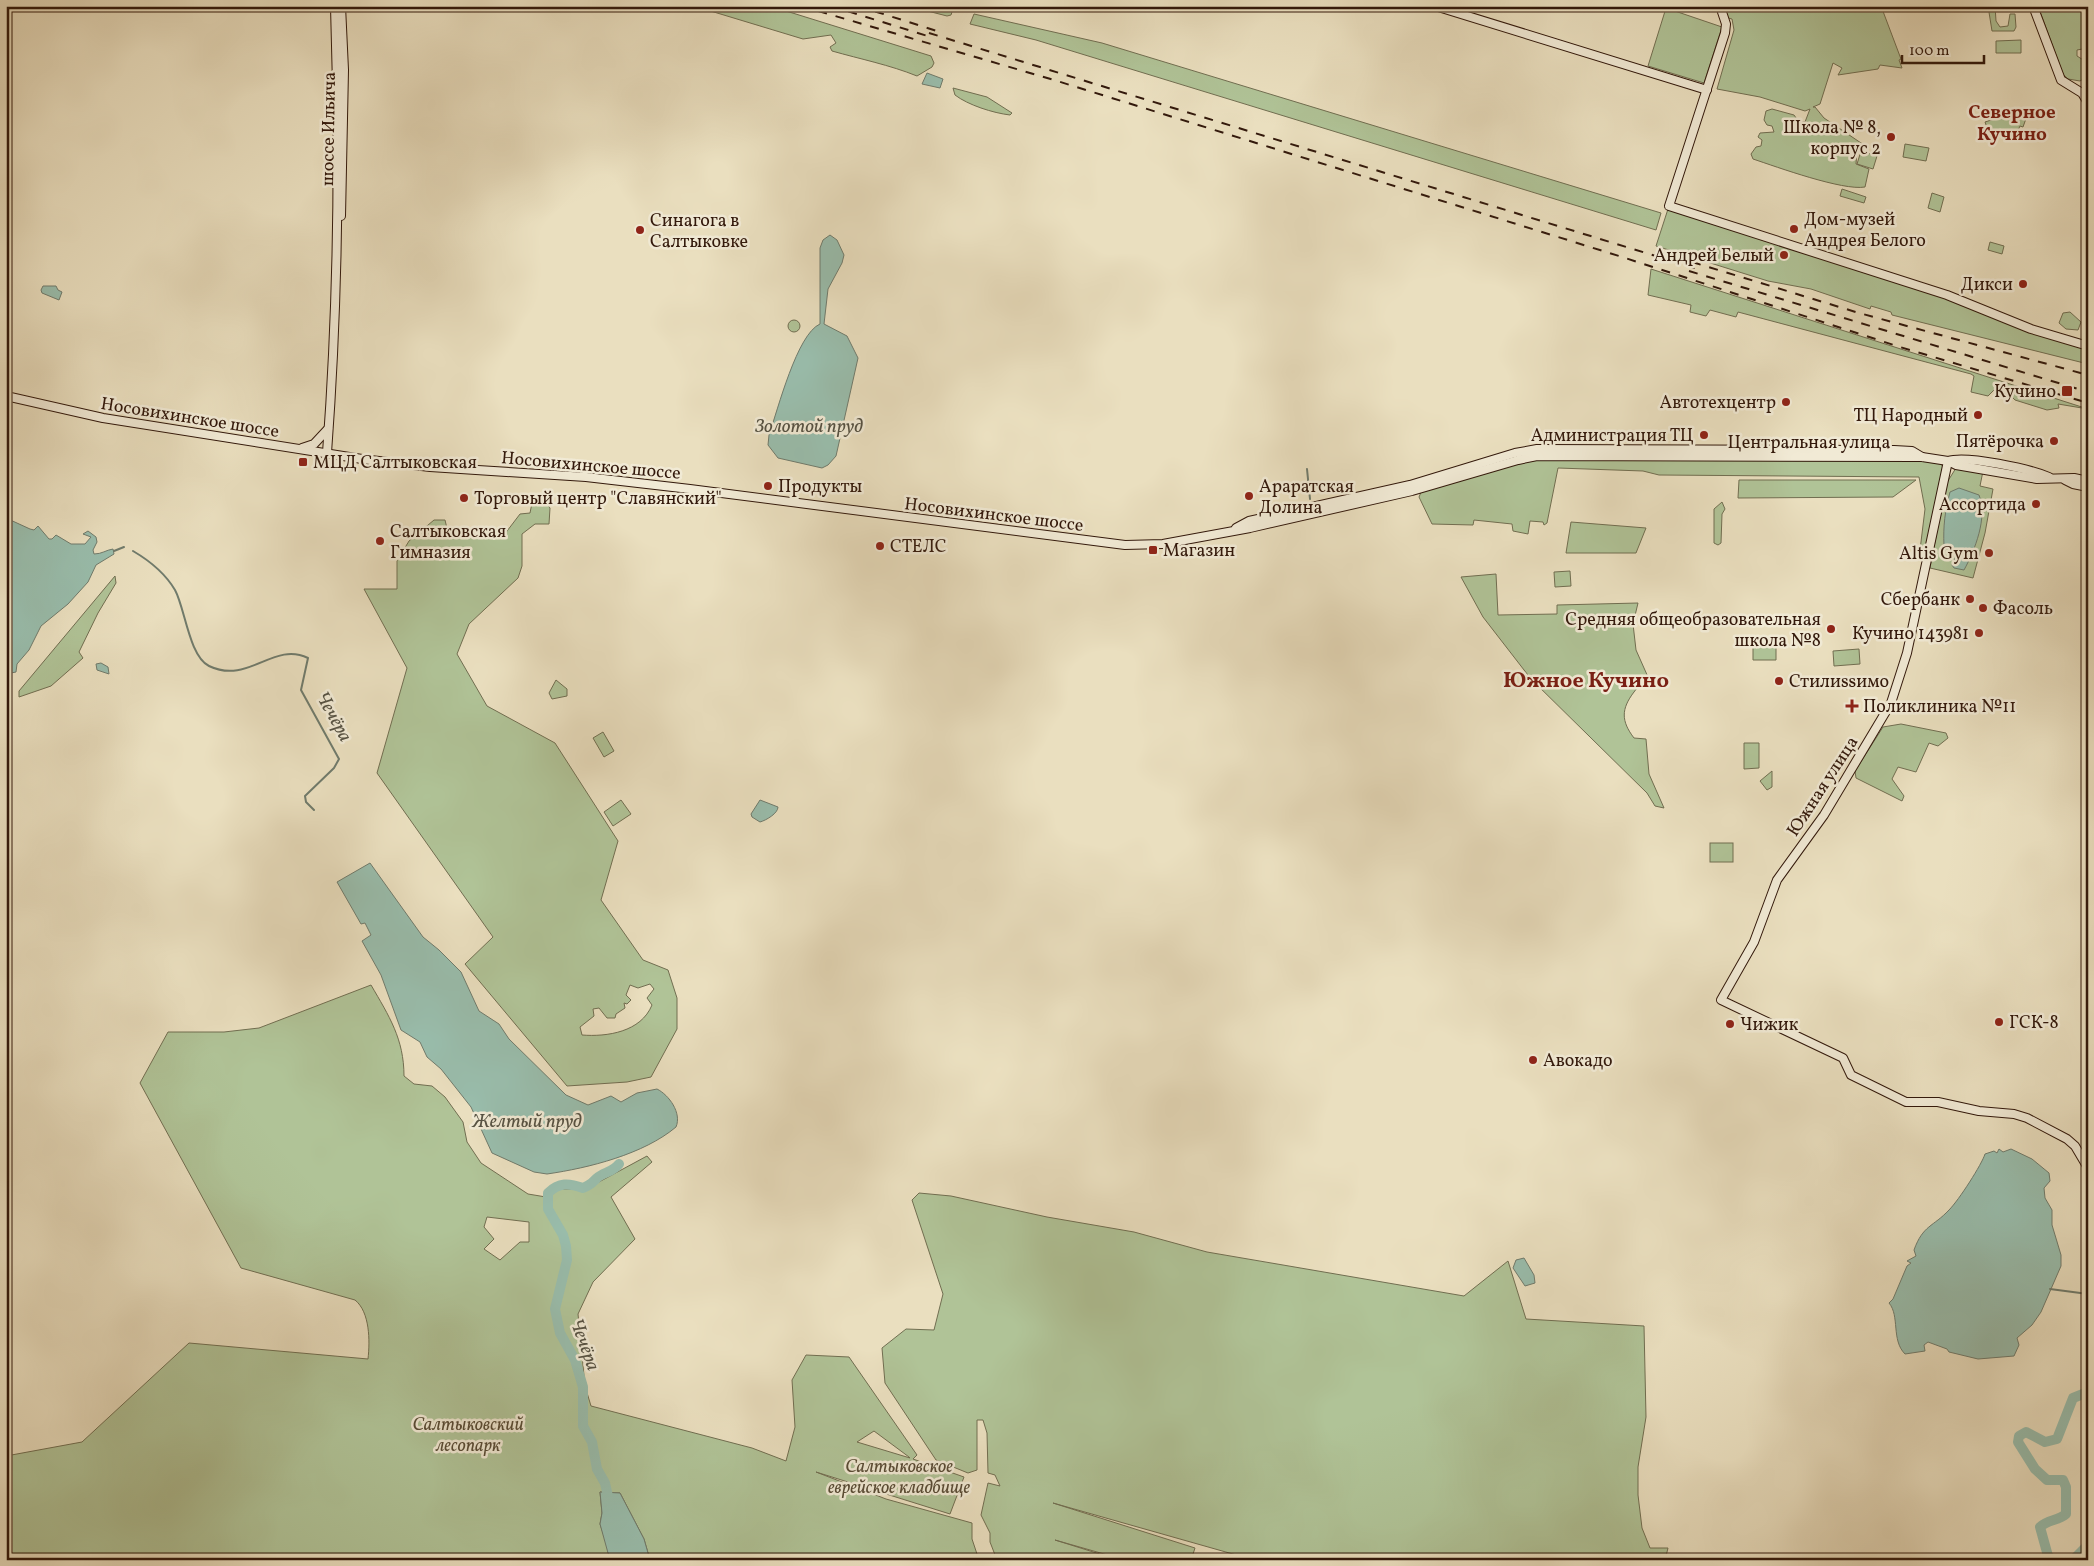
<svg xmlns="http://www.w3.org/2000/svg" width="2094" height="1566" viewBox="0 0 2094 1566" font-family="Vollkorn,serif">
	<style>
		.green { fill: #b0c397; stroke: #716e51; fill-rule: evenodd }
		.water { fill: #99bdac; stroke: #707b6c }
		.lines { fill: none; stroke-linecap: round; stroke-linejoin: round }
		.stream { stroke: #707b6c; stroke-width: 2 }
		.river { stroke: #99bdac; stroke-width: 10 }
		.secondary-casing { stroke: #32180b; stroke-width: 10 }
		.secondary { stroke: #f1ead5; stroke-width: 8 }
		.rail { stroke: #32180b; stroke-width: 2; stroke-dasharray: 9 9; stroke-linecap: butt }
		.poi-dot { fill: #8f2418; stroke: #f1ead5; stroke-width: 2 }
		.labels { text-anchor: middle; stroke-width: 5; stroke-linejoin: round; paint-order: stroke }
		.poi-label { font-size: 18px; fill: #32180b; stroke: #f1ead5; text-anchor: start }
		.street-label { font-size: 18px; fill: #32180b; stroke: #f1ead5 }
		.park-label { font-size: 18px; font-style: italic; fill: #584b35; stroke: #f1ead5 }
		.neighbourhood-label { font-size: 19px; font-weight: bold; fill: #7a1f14; stroke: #f1ead5 }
		.water-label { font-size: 19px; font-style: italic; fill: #565243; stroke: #f1ead5 }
		.district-label { font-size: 22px; font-weight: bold; fill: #7a1f14; stroke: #f1ead5 }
	</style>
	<rect width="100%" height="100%" fill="#eadfbf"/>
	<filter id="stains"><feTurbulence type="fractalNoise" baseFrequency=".004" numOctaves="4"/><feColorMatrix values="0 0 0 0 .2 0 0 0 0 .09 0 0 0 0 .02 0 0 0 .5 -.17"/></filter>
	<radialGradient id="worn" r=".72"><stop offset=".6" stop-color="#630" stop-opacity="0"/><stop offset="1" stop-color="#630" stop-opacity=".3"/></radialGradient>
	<g class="green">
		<path d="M694 6H770L931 56 934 63 932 67 917 76C890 65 860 59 832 51L830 47 836 43 831 35 803 39Z"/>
		<path d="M908 6H954L951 15 947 16Z"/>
		<path d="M1724 6H1881L1901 59 1899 60 1902 68 1880 65 1878 69 1838 75 1842 68 1833 63 1820 104 1813 107H1815L1824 118 1864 145 1857 151 1856 164 1869 169 1865 187C1843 191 1777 167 1753 159L1751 154 1756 147 1761 146 1762 140 1758 137 1760 133 1774 132 1772 126 1767 125 1764 120 1766 111 1772 109 1794 115 1799 122H1805L1810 109 1805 111 1760 97 1717 89 1734 30 1732 19 1728 18Z"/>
		<path d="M1988 6H1995L1996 21 2000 27 2008 26 2010 14H2015L2016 27 2014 31H1992Z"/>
		<path d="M2038 6H2088V48L2077 50V56L2088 63V76L2080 81 2068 79 2063 74Z"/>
		<path d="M1666 8 1722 27 1704 83 1648 66Z"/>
		<path d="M974 14 1102 43 1661 213 1656 230 1036 40 970 24Z"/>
		<path d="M2021 40V53H1996V41Z"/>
		<path d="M953 88 987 97 1012 113 1010 115C993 113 968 105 955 95Z"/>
		<path d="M2022 110 2028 113 2023 127 2020 126 2015 137 2011 135 2009 140 1988 130 1985 122Z"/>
		<path d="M1905 144 1929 148 1926 161 1903 157Z"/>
		<path d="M1861 151 1877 156 1873 169 1857 164Z"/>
		<path d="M1842 189 1866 197 1864 203 1840 196Z"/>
		<path d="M1932 193 1944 197 1940 212 1928 208Z"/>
		<path d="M1668 209 1952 300 2088 349V364L1892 315 1891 312 1871 306 1870 309 1811 289 1768 281 1656 246Z"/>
		<path d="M1990 242 2004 246 2002 254 1988 250Z"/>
		<path d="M1651 269 2088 409 2058 404 2059 408 2047 410 2015 400 2010 395 1994 390 1988 396 1971 392 1974 376 1971 374 1738 312 1736 317 1710 310 1706 316 1690 312 1691 305 1648 295Z"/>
		<path d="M2070 312 2081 322 2078 330 2066 329 2059 323 2063 313Z"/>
		<circle cx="794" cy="326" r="6"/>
		<path d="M1530 458 1912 459 1941 463 1943 468 1926 551 1920 550 1925 509 1919 477 1659 475 1643 471 1558 468 1547 523 1544 525 1543 522 1530 521 1528 534 1513 531 1512 524 1474 520 1473 525 1432 524 1419 497 1422 490Z"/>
		<path d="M1956 468 1983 471 1980 486 1993 489 1985 533 1973 578 1930 568 1946 484Z"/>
		<path d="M1739 480H1916L1893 497 1738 498Z"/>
		<path d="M1722 502 1725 509 1722 514 1721 543 1718 545 1714 543V509Z"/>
		<path d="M532 503H546L550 508 549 524H535L522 534V566L518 578 469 624 457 654 487 706 555 743 618 841 601 900 643 960 668 970 677 998V1029L651 1077 627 1082 567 1086 465 964 493 937 377 773 407 668 364 589H397V561L409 541 434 520H445L449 537 504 535 520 514 530 513ZM650 984 654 989 647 998 652 1005C641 1032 607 1037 582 1035L580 1027 594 1016 593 1009 599 1008 607 1018H615L616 1014 625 1008 624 1003 627 1004 631 1000 626 995 630 985 638 988Z"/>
		<path d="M1571 522 1646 528 1636 553H1566Z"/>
		<path d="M1570 571 1571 586 1555 587 1554 572Z"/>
		<path d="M1496 574 1498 615 1557 614V605L1638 603 1633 624 1636 650 1648 677C1644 684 1638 686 1634 692 1621 709 1621 721 1634 738L1646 739 1649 774 1664 808 1655 806 1647 793 1531 679 1483 617 1461 577Z"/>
		<path d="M115 576 116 583 98 613 79 652 83 658 51 686 19 697V691Z"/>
		<path d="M1776 644V660H1753V645Z"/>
		<path d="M1859 649 1860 664 1834 666 1833 651Z"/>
		<path d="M556 680 567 689V696L552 699 549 693Z"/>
		<path d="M1901 724 1946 733 1948 738 1938 746 1929 743 1916 772 1898 767 1892 779 1904 796 1902 801 1856 778 1855 771 1883 727Z"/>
		<path d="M603 732 614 751 604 757 593 738Z"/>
		<path d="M1744 743H1759V768L1744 769Z"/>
		<path d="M1772 771V787L1767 790 1760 781Z"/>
		<path d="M621 800 631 814 613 826 604 812Z"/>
		<rect x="1710" y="843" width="23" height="19"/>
		<path d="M371 985C389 1016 404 1039 404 1076L414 1084 432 1086 445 1097 463 1122 467 1142 481 1163 528 1194 546 1197 560 1189H586L647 1156 652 1162 611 1197 635 1239 593 1282 578 1314 585 1386 591 1406 752 1448 786 1461 795 1427 792 1380 806 1355 849 1357 917 1455 913 1459 964 1477 950 1514 816 1472 886 1499 972 1523V1539L979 1560H650L644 1539 620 1493 600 1492 602 1513 600 1524 612 1560H6V1456L82 1442 189 1343 368 1359C370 1341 370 1312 355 1300L241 1268 140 1083 168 1032H224L259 1028ZM487 1217 529 1222V1242H520L500 1260 484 1249 494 1239 484 1227ZM874 1431 909 1457 910 1458 857 1442Z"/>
		<path d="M919 1193 951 1196 1047 1217 1134 1232 1207 1252 1464 1296 1508 1261 1526 1319 1644 1326 1646 1417 1638 1467V1495L1642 1528 1650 1548H1668L1665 1560H1254L1053 1503 1195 1548 1191 1560H1125L1055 1540 1119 1560H997L990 1542V1533L981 1515 988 1483 1000 1486 995 1475 988 1473 987 1433 983 1420H977V1470L968 1473 936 1460 885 1383 882 1348 906 1329 934 1330 943 1294 912 1200Z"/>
	</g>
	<g class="water">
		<path d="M927 73 943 79 940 88 922 84Z"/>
		<path d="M830 235 837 240 844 255 842 263 828 289 824 324 847 336 858 358 836 456 828 465 822 468 778 458 768 445 769 435C778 409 797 334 820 324V248L823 240Z"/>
		<path d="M43 286H56L58 290 62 292 59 300 42 293 41 290Z"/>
		<path d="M1959 488 1979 495C1988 517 1975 550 1964 570L1954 568 1952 565 1956 556 1953 550 1944 546C1943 526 1945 511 1950 492Z"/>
		<path d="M6 518 30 529 34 530 38 526 49 539H52L56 535 71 544H85L91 537 83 534 88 531 96 537 97 542 93 550 94 554C102 554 106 550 113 549L114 554 96 565 88 582 68 604 41 626 29 650 17 664 16 672 11 673 6 678Z"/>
		<path d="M101 663 108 667 109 674 97 670 96 664Z"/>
		<path d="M760 800 778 807C778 813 767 820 760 822L752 817 751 814Z"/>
		<path d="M370 863 423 937 439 950 461 972 479 1011 499 1024 509 1039 566 1095 588 1105 611 1096 621 1102 637 1093 657 1089C669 1095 682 1113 676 1127 644 1154 589 1168 547 1174L534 1172 492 1153 471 1107 441 1069 427 1057 420 1042 401 1030 381 975 362 941 371 935 365 923 361 924 337 882Z"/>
		<path d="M1999 1149 2003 1152 2011 1149 2032 1159 2049 1173 2050 1181 2044 1188 2045 1198 2052 1210V1225L2061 1255V1266L2041 1312 2032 1325 2017 1338 2019 1345 2014 1356 1978 1359 1949 1352 1947 1349 1928 1342 1924 1345 1925 1351 1905 1354C1891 1340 1900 1316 1889 1303L1893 1299 1907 1266 1911 1263 1907 1261 1916 1256 1914 1250C1923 1225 1933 1227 1949 1210 1959 1200 1982 1164 1985 1154L1994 1151 1997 1153Z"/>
		<path d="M1524 1258 1534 1275 1535 1283 1525 1286 1513 1268 1516 1260Z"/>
		<path d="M600 1492 620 1493 644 1539 650 1560H612L608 1553 600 1524 602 1513Z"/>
	</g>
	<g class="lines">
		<g class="stream">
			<path d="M1307 469 1310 499"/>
			<path d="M114 551 124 547"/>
			<path d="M133 551C150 561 165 573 175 590 185 608 189 656 209 666 249 685 273 641 308 658L301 690 339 759 334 768 305 796 306 802 314 810"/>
			<path d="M2050 1289 2088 1294"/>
		</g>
		<g class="river">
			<path d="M610 1505 605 1483 597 1469 592 1442 583 1426V1387L575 1360 560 1333 555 1309 567 1260 566 1246 563 1235 548 1209V1193C559 1182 569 1183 583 1188 590 1185 592 1183 597 1178 604 1172 613 1172 619 1164"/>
			<path d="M2053 1560 2048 1556 2040 1527C2048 1519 2058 1521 2066 1514V1487L2063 1480H2047L2035 1469 2018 1442 2019 1436 2026 1432 2045 1442 2057 1439 2073 1398 2088 1392"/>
			<path d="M2073 1560 2088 1545"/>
		</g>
		<g class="secondary-casing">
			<g id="secondary">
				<path d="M1435 6 1707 90"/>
				<path d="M1720 6 1726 24 1725 33 1669 206 1947 295 2031 329 2088 346"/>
				<path d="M2033 6 2061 80 2082 93 2088 103"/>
				<path d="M341 216 344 70 341 6"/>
				<path d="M6 396 103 418 362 459 430 467 586 477 690 489 1125 545 1163 544 1250 528 1412 491 1518 460 1537 456 1922 457 1948 461 1956 465 2037 479 2074 478 2088 481"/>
				<path d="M302 448 314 444 328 429"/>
				<path d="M327 453C338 305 340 155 335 6"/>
				<path d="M1948 461 1907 653 1891 703 1824 815 1777 880 1754 942 1721 1000 1843 1058 1851 1075 1906 1102H1938L1979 1111 2014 1114 2027 1118 2067 1139 2075 1146 2088 1168"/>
				<path d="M1948 461C1967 455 2030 469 2049 477"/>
				<path d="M2065 480 2073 484 2088 487"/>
				<path d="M1236 528 1249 521 1410 485 1515 453 1537 449 1894 450 1912 451 1922 457"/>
			</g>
		</g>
		<use href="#secondary" class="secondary"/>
		<g class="rail">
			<path d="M801 6 1054 80 1619 256 1900 347 2088 403"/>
			<path d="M831 6 934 38"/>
			<path d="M858 6 937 31"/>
			<path d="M929 33 1698 269"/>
			<path d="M1692 262 1859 313 2088 375"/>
			<path d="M1689 271 2088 392"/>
		</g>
	</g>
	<g class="poi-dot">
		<circle cx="1891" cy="137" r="5"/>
		<circle cx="1794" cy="229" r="5"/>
		<circle cx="640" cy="230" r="5"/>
		<circle cx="1784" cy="255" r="5"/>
		<circle cx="2023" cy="284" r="5"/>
		<rect x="2061" y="385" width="12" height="12" rx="2.5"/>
		<circle cx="1786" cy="402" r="5"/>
		<circle cx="1978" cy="415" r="5"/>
		<circle cx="1704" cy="435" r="5"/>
		<circle cx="2054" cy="441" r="5"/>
		<rect x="298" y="457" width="10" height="10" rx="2.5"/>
		<circle cx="768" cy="486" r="5"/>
		<circle cx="1249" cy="496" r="5"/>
		<circle cx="464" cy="498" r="5"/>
		<circle cx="2036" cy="504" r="5"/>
		<circle cx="380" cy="541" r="5"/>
		<circle cx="880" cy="546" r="5"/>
		<rect x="1148" y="545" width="10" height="10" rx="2.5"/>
		<circle cx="1989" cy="553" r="5"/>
		<circle cx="1970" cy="599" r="5"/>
		<circle cx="1983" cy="608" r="5"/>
		<circle cx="1831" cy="629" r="5"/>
		<circle cx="1979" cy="633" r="5"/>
		<circle cx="1779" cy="681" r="5"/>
		<path d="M1849.5 698.5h5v5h5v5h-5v5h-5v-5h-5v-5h5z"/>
		<circle cx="1999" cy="1022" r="5"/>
		<circle cx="1730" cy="1024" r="5"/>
		<circle cx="1533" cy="1060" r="5"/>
	</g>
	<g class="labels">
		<g class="poi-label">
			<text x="1881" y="133" text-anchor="end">Школа № 8,<tspan x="1881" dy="21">корпус 2</tspan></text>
			<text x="1804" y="225">Дом-музей<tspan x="1804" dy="21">Андрея Белого</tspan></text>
			<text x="650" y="226">Синагога в<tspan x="650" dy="21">Салтыковке</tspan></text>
			<text x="1774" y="261" text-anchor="end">Андрей Белый</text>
			<text x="2013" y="290" text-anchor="end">Дикси</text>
			<text x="2056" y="397" text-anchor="end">Кучино</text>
			<text x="1776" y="408" text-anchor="end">Автотехцентр</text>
			<text x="1968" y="421" text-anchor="end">ТЦ Народный</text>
			<text x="1694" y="441" text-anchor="end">Администрация ТЦ</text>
			<text x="2044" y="447" text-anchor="end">Пятёрочка</text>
			<text x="313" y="468">МЦД Салтыковская</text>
			<text x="778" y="492">Продукты</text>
			<text x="1259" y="492">Араратская<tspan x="1259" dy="21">Долина</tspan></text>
			<text x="474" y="504">Торговый центр "Славянский"</text>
			<text x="2026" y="510" text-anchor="end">Ассортида</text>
			<text x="390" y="537">Салтыковская<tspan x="390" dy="21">Гимназия</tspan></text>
			<text x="890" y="552">СТЕЛС</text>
			<text x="1163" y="556">Магазин</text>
			<text x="1979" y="559" text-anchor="end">Altis Gym</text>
			<text x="1960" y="605" text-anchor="end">Сбербанк</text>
			<text x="1993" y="614">Фасоль</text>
			<text x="1821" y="625" text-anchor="end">Средняя общеобразовательная<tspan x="1821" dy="21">школа №8</tspan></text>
			<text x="1969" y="639" text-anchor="end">Кучино 143981</text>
			<text x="1789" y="687">Стилиssимо</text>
			<text x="1863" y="712">Поликлиника №11</text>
			<text x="2009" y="1028">ГСК-8</text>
			<text x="1740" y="1030">Чижик</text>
			<text x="1543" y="1066">Авокадо</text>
		</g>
		<g class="street-label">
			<text transform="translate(328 129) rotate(-89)" y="6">шоссе Ильича</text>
			<text transform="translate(190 417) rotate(9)" y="6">Носовихинское шоссе</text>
			<text x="1809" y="448">Центральная улица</text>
			<text transform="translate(591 465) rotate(5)" y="6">Носовихинское шоссе</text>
			<text transform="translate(994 514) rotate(7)" y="6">Носовихинское шоссе</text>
			<text transform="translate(1822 786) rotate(-57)" y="6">Южная улица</text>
		</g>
		<g class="park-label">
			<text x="468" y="1430">Салтыковский<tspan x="468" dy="21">лесопарк</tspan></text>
			<text x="899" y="1472">Салтыковское<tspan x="899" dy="21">еврейское кладбище</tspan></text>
		</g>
		<g class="neighbourhood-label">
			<text x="2012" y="118">Северное<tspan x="2012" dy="22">Кучино</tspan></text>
		</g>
		<g class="water-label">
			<text x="809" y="432">Золотой пруд</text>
			<text transform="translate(335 716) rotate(61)" y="7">Чечёра</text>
			<text x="527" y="1127">Желтый пруд</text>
			<text transform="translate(586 1344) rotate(70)" y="7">Чечёра</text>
		</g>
		<g class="district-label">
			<text x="1586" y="687">Южное Кучино</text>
		</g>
	</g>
	<rect width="2094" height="1566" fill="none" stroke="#eadfbf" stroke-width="25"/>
	<rect x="8" y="8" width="2079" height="1551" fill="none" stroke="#32180b" stroke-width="2.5"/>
	<rect x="12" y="12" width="2069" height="1541" fill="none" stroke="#32180b"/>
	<path d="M1902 55v8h82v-8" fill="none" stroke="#32180b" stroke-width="2.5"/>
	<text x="1909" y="55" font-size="15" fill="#32180b" stroke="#f1ead5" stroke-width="4" paint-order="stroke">100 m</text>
	<rect width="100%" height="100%" filter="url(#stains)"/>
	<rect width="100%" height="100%" fill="url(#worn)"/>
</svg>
